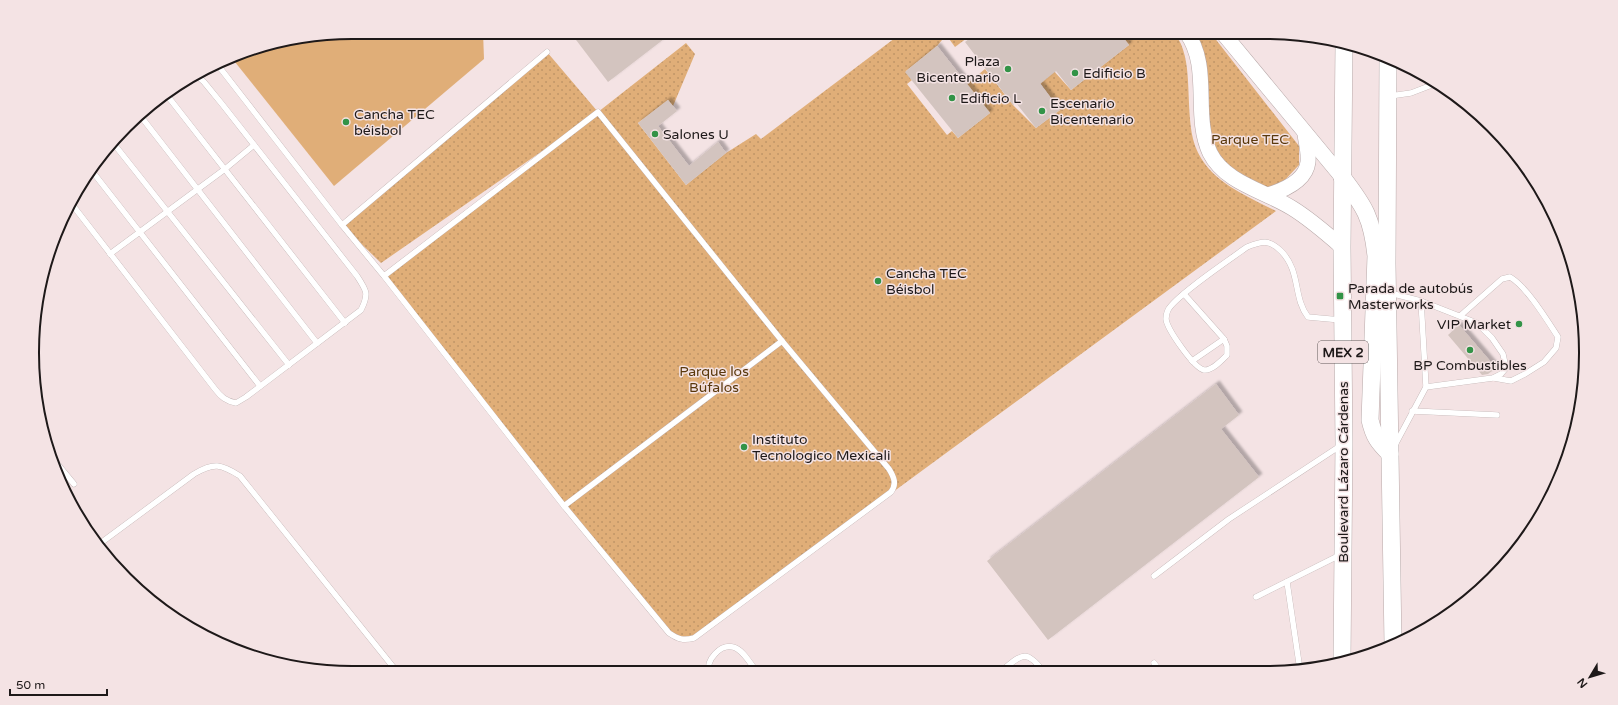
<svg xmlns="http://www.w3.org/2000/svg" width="1618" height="705" viewBox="0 0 1618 705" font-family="'Varela Round',sans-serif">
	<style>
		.grass { fill: #e0ae78 }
		.park { fill: url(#park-dots) }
		.building { fill: #d3c4bf; filter: url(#shadow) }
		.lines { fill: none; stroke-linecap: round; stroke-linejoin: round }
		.lane-casing { stroke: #b8a9a9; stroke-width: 6 }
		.secondary-casing { stroke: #b8a9a9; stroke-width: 16 }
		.primary-casing { stroke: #b8a9a9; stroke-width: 18 }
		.lane { stroke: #fff; stroke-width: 5.5 }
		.secondary { stroke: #fff; stroke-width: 15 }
		.primary { stroke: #fff; stroke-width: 17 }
		.poi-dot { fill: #329347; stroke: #f4e3e4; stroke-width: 1.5 }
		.labels { text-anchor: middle; stroke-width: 3; stroke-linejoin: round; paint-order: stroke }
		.shield { fill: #f4e3e4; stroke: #5e5656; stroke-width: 1 }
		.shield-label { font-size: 13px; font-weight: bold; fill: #1e1919 }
		.poi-label { font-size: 14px; fill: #1e1919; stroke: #f4e3e4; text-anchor: start }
		.park-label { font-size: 14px; fill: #5a380b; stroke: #f4e3e4 }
		.street-label { font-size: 14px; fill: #1e1919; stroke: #f4e3e4 }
		.rim { fill: none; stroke: #1e1919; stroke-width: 2 }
	</style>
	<defs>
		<pattern id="park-dots" width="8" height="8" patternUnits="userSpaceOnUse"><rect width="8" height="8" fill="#e0ae78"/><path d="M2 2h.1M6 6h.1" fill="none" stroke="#c09567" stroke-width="1.8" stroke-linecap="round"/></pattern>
		<filter id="shadow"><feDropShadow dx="3.5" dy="-3.5" stdDeviation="1" flood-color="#0004"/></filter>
	</defs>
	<rect width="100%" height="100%" fill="#f4e3e4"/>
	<path class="grass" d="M353 32H483L484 59 334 186 231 57 249 49Z"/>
	<g class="park">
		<path d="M903 32H935L942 40 937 46 906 71 912 80 907 84 947 135 952 131 958 138 990 113 967 84 985 69 1013 105 1036 128 1060 110 1030 69 1043 59 1071 90 1129 45 1119 32H1174C1185 47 1187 64 1188 81 1189 98 1189 123 1193 139 1203 179 1243 194 1276 211L694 638 675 637 564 506 384 276 587 120 381 263 342 225 547 52 598 112 686 43 695 54 673 106 668 100 638 123 686 185 726 153 756 134 761 139Z"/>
		<path d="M944 32H975L955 47Z"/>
		<path d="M1194 32H1210L1299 146V165L1284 181 1263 193 1221 159 1208 129V76Z"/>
	</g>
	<g class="building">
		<path d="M570 32H673L608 82Z"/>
		<path d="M978 32H1119L1129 45 1071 90 1056 71 1040 84 1060 110 1036 128 1016 103 1013 105 965 42Z"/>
		<path d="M937 46 990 113 958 138 905 72Z"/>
		<path d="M668 100 677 111 658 126 689 166 718 142 726 153 686 185 638 123Z"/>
		<path d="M1459 325 1496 368 1488 374 1482 375 1448 335Z"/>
		<path d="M1216 384 1239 415 1221 429 1259 477 1048 640 987 561Z"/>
	</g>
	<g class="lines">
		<g class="lane-casing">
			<g id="lane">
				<path d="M217 64 342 225 384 276 564 506 669 633C678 639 683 641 694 638L891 492C897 484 894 477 889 469L782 341 598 112 384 276"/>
				<path d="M166 94 345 323"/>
				<path d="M1390 96 1411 93 1437 83"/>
				<path d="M139 114 317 343"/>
				<path d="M114 144 289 365"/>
				<path d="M92 171 260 386"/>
				<path d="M71 203 215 389C221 397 226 401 236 403L246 397 361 310C369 294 367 291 357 276L222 104 204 82 195 74"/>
				<path d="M342 225 547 52"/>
				<path d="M110 254 225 169 254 145"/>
				<path d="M1390 293 1421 301 1477 323 1492 338 1503 354 1506 368 1501 374 1493 378 1426 387 1395 445"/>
				<path d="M1184 294 1224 339 1192 361"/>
				<path d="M1421 301 1426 387"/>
				<path d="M1460 316 1502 279 1510 277C1527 287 1547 320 1558 337L1556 348 1544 362 1525 374 1511 381 1494 378"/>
				<path d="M1224 339 1227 346V355C1222 360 1212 371 1204 370 1194 368 1167 329 1166 319 1166 317 1167 312 1168 310 1175 296 1232 258 1247 247 1262 241 1269 239 1281 251 1301 271 1293 298 1308 317L1341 320"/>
				<path d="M1412 411 1497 415"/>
				<path d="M55 461 74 484"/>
				<path d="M564 506 782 341"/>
				<path d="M98 545 194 474C214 462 221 464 240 476L398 673"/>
				<path d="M1154 576 1229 519 1340 446"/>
				<path d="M1287 582 1300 670"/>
				<path d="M1256 597 1340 555"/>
				<path d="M1154 663 1160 671"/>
				<path d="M1001 671C1021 656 1025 647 1043 671"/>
				<path d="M709 672C706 660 720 644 733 647 743 649 751 665 757 672"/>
			</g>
		</g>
		<g class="secondary-casing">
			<g id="secondary">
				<path d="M1186 32C1212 67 1192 115 1210 153 1225 183 1265 191 1292 208 1310 219 1326 233 1342 247"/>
				<path d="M1222 32 1342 177"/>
				<path d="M1268 195C1284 190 1306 180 1308 162 1309 152 1306 143 1305 134"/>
			</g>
		</g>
		<g class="primary-casing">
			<g id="primary">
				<path d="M1388 58 1387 264 1393 644"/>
				<path d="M1342 177C1365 207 1372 218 1376 256L1370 420C1374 437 1378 442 1390 454"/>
				<path d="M1342 660 1344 443 1342 247 1344 45"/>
			</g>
		</g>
		<use href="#lane" class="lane"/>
		<use href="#secondary" class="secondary"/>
		<use href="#primary" class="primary"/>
	</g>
	<g class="poi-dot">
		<circle cx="1008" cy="69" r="4"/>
		<circle cx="1075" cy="73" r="4"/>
		<circle cx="952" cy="98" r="4"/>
		<circle cx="1042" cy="111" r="4"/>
		<circle cx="346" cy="122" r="4"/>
		<circle cx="655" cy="134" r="4"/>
		<circle cx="878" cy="281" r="4"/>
		<rect x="1336" y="292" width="8" height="8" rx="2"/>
		<circle cx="1519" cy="324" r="4"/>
		<circle cx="1470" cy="350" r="4"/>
		<circle cx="744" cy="447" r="4"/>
	</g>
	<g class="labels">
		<rect class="shield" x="1318" y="341" width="50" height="22" rx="3"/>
		<g class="shield-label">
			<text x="1343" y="357">MEX 2</text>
		</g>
		<g class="poi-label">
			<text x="1000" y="66" text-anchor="end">Plaza<tspan x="1000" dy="16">Bicentenario</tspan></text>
			<text x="1083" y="78">Edificio B</text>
			<text x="960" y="103">Edificio L</text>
			<text x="1050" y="108">Escenario<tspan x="1050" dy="16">Bicentenario</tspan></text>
			<text x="354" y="119">Cancha TEC<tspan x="354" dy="16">béisbol</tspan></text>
			<text x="663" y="139">Salones U</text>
			<text x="886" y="278">Cancha TEC<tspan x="886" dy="16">Béisbol</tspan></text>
			<text x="1348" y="293">Parada de autobús<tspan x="1348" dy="16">Masterworks</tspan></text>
			<text x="1511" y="329" text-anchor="end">VIP Market</text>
			<text x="1470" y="370" text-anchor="middle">BP Combustibles</text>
			<text x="752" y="444">Instituto<tspan x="752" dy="16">Tecnologico Mexicali</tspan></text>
		</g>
		<g class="park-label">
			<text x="1250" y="144">Parque TEC</text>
			<text x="714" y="376">Parque los<tspan x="714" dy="16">Búfalos</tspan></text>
		</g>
		<g class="street-label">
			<text transform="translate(1343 472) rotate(-90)" y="5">Boulevard Lázaro Cárdenas</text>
		</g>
	</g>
	<path d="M0 0H1618V705H0ZM352 39H1266A313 313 0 0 1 1579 352V353A313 313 0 0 1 1266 666H352A313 313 0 0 1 39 353V352A313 313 0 0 1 352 39Z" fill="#f4e3e4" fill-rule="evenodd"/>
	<path class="rim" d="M352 39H1266A313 313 0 0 1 1579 352V353A313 313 0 0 1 1266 666H352A313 313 0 0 1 39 353V352A313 313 0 0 1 352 39Z"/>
	<g transform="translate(1590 677) rotate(232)" stroke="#f4e3e4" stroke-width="3" paint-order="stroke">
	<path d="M0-3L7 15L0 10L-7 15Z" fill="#1e1919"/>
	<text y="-6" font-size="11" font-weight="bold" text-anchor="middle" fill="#1e1919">N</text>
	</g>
	<path d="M10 689v6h97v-6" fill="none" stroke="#1e1919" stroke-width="2"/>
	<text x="16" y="689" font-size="12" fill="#1e1919" stroke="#f4e3e4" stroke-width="3" paint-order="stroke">50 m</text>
</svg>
